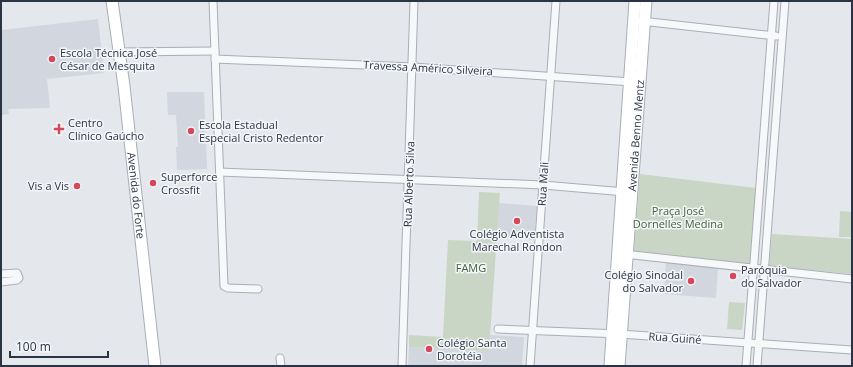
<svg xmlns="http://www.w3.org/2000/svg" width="853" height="367" viewBox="0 0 853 367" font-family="'Open Sans',sans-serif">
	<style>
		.built { fill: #d2d6de }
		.green { fill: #c9d6c5 }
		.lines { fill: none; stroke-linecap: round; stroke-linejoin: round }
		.street-casing { stroke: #a9aeb7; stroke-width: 9 }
		.secondary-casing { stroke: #a9aeb7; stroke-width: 13 }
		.street { stroke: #f7f8fa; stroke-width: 7 }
		.secondary { stroke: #fff; stroke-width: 11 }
		.poi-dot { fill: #d1495b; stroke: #f4f6f9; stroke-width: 1.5 }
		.labels { text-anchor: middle; stroke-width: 3; stroke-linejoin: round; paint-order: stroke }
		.poi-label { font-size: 11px; fill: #2b3445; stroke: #f4f6f9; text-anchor: start }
		.street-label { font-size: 11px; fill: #2b3445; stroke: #f4f6f9 }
		.park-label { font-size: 11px; fill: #3f6138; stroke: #f4f6f9 }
	</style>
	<rect width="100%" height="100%" fill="#e4e7ec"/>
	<g class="built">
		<path d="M98 19 104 73 47 79 50 108 8 109 9 114 1 115V30Z"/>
		<path d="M167 92H204L207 169 177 170 176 147H178L176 115H168Z"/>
		<path d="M499 203 537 206 534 240 497 237Z"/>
		<path d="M666 262 718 267 716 298 664 294Z"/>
		<path d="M490 335 524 337 522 366H408L409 347 489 351Z"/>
	</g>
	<g class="green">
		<path d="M640 174 756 188 752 264 634 251Z"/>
		<path d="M479 192 500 193 489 351 409 347V335L443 337 448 240 477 241Z"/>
		<path d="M840 211 852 212 851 237H839Z"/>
		<path d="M772 234 852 239V274L769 266Z"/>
		<path d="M729 302 745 303 742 330 727 329Z"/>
	</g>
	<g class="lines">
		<g class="street-casing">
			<g id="street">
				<path d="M213 1 224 286 228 288 258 289"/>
				<path d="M641 21 776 36"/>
				<path d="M120 52 215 51"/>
				<path d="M215 59 413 67 632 82"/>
				<path d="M220 172 543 185 625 192"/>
				<path d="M624 254 852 279"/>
				<path d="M1 274 17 273 19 278 17 280 1 282"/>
				<path d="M498 329 620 334 852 350"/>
				<path d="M280 358 281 366"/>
				<path d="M402 366 414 1"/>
				<path d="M530 366 556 1"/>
				<path d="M746 366 774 1"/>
				<path d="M757 366 785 1"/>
			</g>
		</g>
		<g class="secondary-casing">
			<g id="secondary">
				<path id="s1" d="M112 1 124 86 155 366"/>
				<path d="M610 366 635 1"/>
				<path id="s2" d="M619 366 646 1"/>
			</g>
		</g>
		<use href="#street" class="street"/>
		<use href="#secondary" class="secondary"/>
	</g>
	<g class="poi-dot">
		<circle cx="52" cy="59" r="4"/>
		<path d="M57 123h4v4h4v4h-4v4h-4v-4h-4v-4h4z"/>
		<circle cx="191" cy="131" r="4"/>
		<circle cx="153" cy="183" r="4"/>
		<circle cx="77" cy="186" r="4"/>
		<circle cx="517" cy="221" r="4"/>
		<circle cx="733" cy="276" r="4"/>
		<circle cx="691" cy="281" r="4"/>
		<circle cx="429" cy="349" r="4"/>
	</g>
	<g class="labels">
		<g class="poi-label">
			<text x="60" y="57">Escola Técnica José<tspan x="60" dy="13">César de Mesquita</tspan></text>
			<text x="68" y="127">Centro<tspan x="68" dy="13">Clínico Gaúcho</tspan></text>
			<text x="199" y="129">Escola Estadual<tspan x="199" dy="13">Especial Cristo Redentor</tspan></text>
			<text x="161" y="181">Superforce<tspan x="161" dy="13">Crossfit</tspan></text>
			<text x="69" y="190" text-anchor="end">Vis a Vis</text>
			<text x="517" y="238" text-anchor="middle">Colégio Adventista<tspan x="517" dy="13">Marechal Rondon</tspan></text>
			<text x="741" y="274">Paróquia<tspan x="741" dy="13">do Salvador</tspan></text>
			<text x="683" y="279" text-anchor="end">Colégio Sinodal<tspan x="683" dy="13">do Salvador</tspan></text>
			<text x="437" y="347">Colégio Santa<tspan x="437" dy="13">Dorotéia</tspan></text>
		</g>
		<g class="street-label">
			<text transform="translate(428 68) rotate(3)" y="4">Travessa Américo Silveira</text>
			<text dy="4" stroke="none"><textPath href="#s2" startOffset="231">Avenida Benno Mentz</textPath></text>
			<text transform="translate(409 184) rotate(-88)" y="4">Rua Alberto Silva</text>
			<text transform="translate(543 184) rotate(-86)" y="4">Rua Mali</text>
			<text dy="4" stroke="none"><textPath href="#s1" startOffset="196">Avenida do Forte</textPath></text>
			<text transform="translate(675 338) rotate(4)" y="4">Rua Guiné</text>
		</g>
		<g class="park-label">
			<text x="678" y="215">Praça José<tspan x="678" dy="13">Dornelles Medina</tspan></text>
			<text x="471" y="272">FAMG</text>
		</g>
	</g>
	<rect width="853" height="367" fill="none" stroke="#2b3445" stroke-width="4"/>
	<path d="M10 351v6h98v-6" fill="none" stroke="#2b3445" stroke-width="2"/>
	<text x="16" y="351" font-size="12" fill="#2b3445" stroke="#f4f6f9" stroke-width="3" paint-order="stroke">100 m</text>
</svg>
